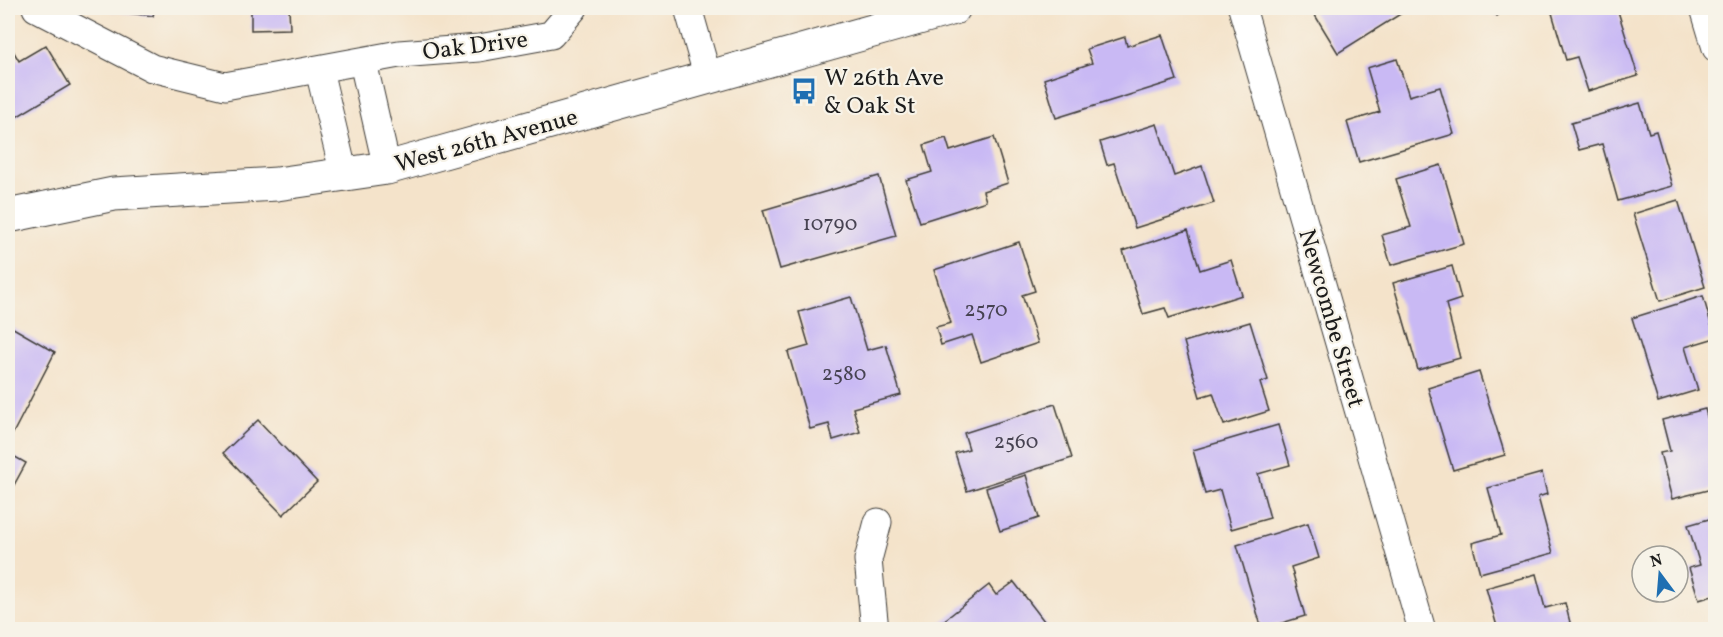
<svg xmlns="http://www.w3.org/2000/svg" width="1723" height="637" viewBox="0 0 1723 637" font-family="Vollkorn,serif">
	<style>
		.building { fill: #c9b9f4 }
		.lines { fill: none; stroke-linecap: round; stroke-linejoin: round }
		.minor-casing { stroke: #3c3a36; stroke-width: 29 }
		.tertiary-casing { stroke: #3c3a36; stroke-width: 35 }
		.minor { stroke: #fff; stroke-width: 27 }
		.tertiary { stroke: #fff; stroke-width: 33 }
		.labels { text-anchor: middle; stroke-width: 4.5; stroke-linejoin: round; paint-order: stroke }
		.number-label { font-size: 21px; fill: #474352 }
		.street-label { font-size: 24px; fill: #1c1c1c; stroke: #f7f3e8 }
		.poi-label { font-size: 24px; fill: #1c1c1c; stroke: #f7f3e8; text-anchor: start }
	</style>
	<rect width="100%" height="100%" fill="#f7f3e8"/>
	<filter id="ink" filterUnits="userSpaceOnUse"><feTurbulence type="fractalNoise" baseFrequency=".0167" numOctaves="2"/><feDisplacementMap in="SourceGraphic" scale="12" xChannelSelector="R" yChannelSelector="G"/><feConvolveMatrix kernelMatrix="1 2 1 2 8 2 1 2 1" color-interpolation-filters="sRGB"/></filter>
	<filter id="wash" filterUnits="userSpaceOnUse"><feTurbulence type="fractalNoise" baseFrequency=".008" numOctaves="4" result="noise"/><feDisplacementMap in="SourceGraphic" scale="24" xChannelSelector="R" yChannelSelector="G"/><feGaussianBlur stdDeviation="1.35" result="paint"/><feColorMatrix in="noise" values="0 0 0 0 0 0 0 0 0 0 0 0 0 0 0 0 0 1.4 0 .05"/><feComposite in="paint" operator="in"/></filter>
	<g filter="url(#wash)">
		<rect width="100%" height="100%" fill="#f4e3ca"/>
		<g id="blocks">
			<g class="building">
				<path d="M111 8H155L153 16 110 11Z"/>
				<path d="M251 8H289L290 29 251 30Z"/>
				<path d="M1321 8H1410L1338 53 1313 12Z"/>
				<path d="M1486 8H1504L1497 16Z"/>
				<path d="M1570 8H1617L1638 76 1588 91 1577 57 1566 60 1552 13Z"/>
				<path d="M1162 35 1177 80 1056 118 1044 79 1092 63 1087 49 1125 37 1127 46Z"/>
				<path d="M8 42 19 61 46 45 70 85 8 122Z"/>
				<path d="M1397 59 1409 96 1440 87 1454 134 1359 162 1347 122 1380 112 1367 68Z"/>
				<path d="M1640 103 1649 133 1656 131 1672 186 1618 201 1602 144 1579 150 1571 123Z"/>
				<path d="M1157 124 1174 176 1202 166 1214 203 1135 228 1114 163 1107 165 1100 142Z"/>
				<path d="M994 137 1008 183 983 191 986 201 920 222 906 180 932 172 924 145 946 138 950 151Z"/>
				<path d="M1441 165 1464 244 1391 265 1382 235 1411 227 1396 179Z"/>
				<path d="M879 176 896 236 780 269 763 210Z"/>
				<path d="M1678 200 1705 287 1660 301 1633 214Z"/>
				<path d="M1188 230 1200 270 1231 260 1242 295 1169 318 1165 308 1143 314 1123 251Z"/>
				<path d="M1019 242 1035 291 1022 295 1038 343 981 362 972 335 941 345 936 327 951 323 934 270Z"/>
				<path d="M1452 266 1461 299 1446 304 1460 358 1418 370 1393 283Z"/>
				<path d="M1703 296 1715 338 1685 347 1698 390 1658 402 1632 318Z"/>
				<path d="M851 297 867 350 886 345 901 395 853 408 860 432 833 440 829 424 810 429 788 352 809 346 799 312Z"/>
				<path d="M1250 322 1268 380 1260 383 1269 411 1224 425 1213 393 1200 397 1184 342Z"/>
				<path d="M8 325 55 352 8 443Z"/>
				<path d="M1479 372 1505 455 1453 470 1428 388Z"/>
				<path d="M1055 404 1072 458 967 491 955 453 969 449 964 433Z"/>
				<path d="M1705 409 1716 449V488L1672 499 1660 453 1670 451 1662 420Z"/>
				<path d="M258 420 317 482 283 515 223 453Z"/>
				<path d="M1278 425 1290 465 1258 474 1270 518 1231 529 1220 490 1205 494 1193 450Z"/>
				<path d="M8 453 26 463 8 496Z"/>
				<path d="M1542 473 1547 494 1538 497 1553 553 1480 573 1472 543 1501 535 1488 488Z"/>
				<path d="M1026 475 1039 518 1000 531 986 488Z"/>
				<path d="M1716 517V595L1699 600 1689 568 1700 565 1688 525Z"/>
				<path d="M1308 523 1319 558 1291 567 1305 616 1262 629 1237 545Z"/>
				<path d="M1536 574 1545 608 1565 603 1572 630H1498L1486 588Z"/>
				<path d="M1014 582 1051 630H932L989 585 996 595Z"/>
			</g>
		</g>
	</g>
	<g filter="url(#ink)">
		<use href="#blocks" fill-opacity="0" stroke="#3c3a36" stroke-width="1.5"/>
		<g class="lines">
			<g class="minor-casing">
				<g id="minor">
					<path d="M36 8 152 68 225 86 399 54 479 48 551 35 574 8"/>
					<path d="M688 8 708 78"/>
					<path d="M1242 8 1422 630"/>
					<path d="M1704 8 1716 48"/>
					<path d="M363 62 387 168"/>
					<path d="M319 70 344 175"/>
					<path d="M875 630 868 560 878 522"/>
				</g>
			</g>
			<g class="tertiary-casing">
				<path id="tertiary" d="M8 216 114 194 277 184 387 168 954 8"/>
			</g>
			<use href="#minor" class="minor"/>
			<use href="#tertiary" class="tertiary"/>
		</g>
	</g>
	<defs>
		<g id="bus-bare" transform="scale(2.07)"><path d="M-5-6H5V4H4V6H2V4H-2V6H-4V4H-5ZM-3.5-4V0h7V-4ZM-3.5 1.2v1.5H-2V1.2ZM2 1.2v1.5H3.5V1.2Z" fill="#1f6fb2" stroke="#f7f3e8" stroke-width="2.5" paint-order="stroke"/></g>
	</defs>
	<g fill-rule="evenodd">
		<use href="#bus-bare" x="804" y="91"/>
	</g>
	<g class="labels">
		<g class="number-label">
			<text x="830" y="230">10790</text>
			<text x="986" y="316">2570</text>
			<text x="844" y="380">2580</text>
			<text x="1016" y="448">2560</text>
		</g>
		<g class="street-label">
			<text transform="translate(475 45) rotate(-7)" y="8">Oak Drive</text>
			<text transform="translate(486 140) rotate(-15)" y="8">West 26th Avenue</text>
			<text transform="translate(1332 318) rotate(74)" y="8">Newcombe Street</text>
		</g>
		<g class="poi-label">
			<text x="824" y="85">W 26th Ave<tspan x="824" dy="28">&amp; Oak St</tspan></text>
		</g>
	</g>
	<rect width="1723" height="637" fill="none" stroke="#f7f3e8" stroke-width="30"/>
	<g transform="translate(1660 574) rotate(344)"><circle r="28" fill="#f7f3e8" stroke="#9f9d96" stroke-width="1.5"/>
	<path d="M0-4.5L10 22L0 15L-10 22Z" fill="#1f6fb2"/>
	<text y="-9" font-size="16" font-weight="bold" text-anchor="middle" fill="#1c1c1c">N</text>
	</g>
</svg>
